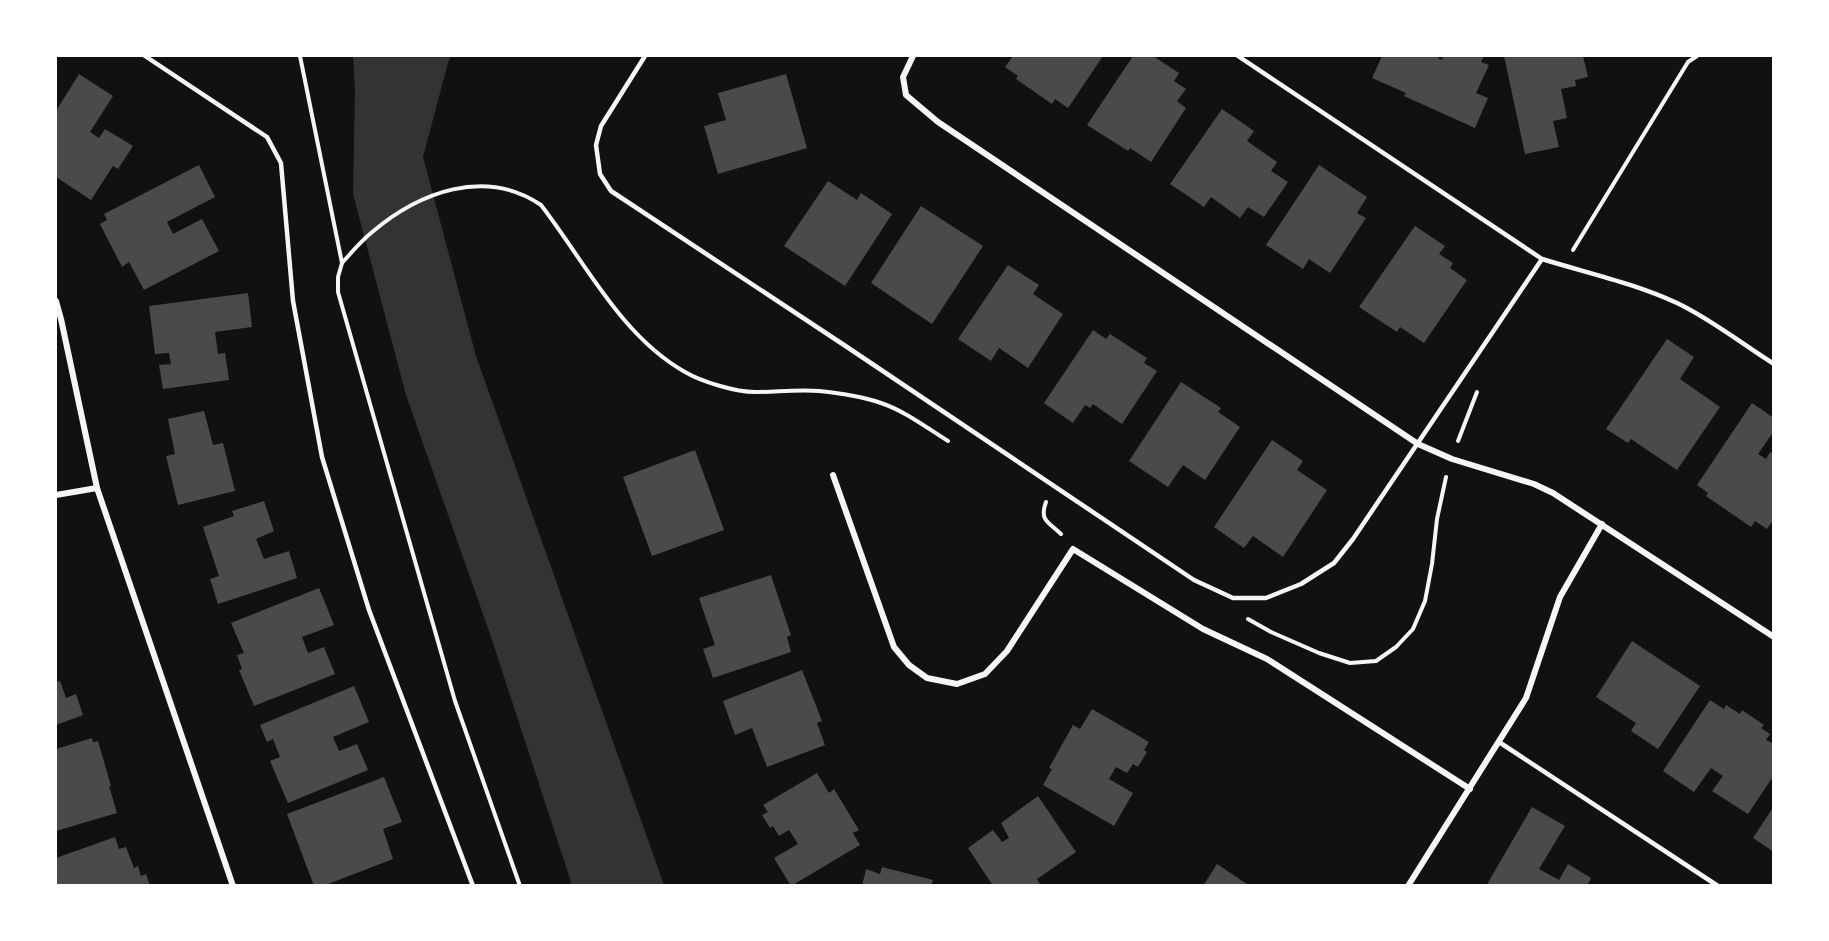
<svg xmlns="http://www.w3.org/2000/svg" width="1829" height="941" viewBox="0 0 1829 941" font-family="Manrope,sans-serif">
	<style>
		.water { fill: #333 }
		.building { fill: #4a4a4a }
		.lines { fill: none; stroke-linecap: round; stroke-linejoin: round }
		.path { stroke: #f5f5f5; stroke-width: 4 }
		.service { stroke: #f5f5f5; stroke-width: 4.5 }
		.minor { stroke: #f5f5f5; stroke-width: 6 }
	</style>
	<rect width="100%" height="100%" fill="#111"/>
	<path class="water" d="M353 56H451L448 63 423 157 476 356 664 885H572L491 637 406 395 353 194 355 90Z"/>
	<g class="building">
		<path d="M1013 56H1103L1068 108 1055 99 1052 104 1016 79 1018 76 1005 67Z"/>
		<path d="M1133 56H1153L1179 73 1174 81 1186 89 1177 101 1186 108 1151 162 1130 148 1128 151 1087 125Z"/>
		<path d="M1382 56H1439L1438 58 1442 60 1443 56H1484L1481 62 1489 65 1476 93 1488 98 1475 128 1404 96 1406 93 1372 78Z"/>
		<path d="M1504 56H1583L1588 77 1575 80 1576 86 1561 89 1567 118 1553 121 1559 147 1525 154Z"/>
		<path d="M79 74 113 96 90 132 99 138 105 129 133 146 118 169 113 166 91 200 56 177V111Z"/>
		<path d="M786 74 807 148 718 174 704 126 726 120 718 93Z"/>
		<path d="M1222 109 1254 131 1247 141 1277 162 1271 171 1288 182 1264 217 1248 207 1240 218 1211 197 1204 207 1170 184Z"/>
		<path d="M199 165 215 197 167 222 173 234 202 219 219 251 144 290 129 262 122 267 100 224 107 220 104 214Z"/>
		<path d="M1319 165 1367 197 1357 213 1366 218 1330 273 1309 259 1303 269 1266 245Z"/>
		<path d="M828 181 857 200 861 193 892 214 845 286 784 246Z"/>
		<path d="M921 206 983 246 932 324 871 283Z"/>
		<path d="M1415 226 1445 246 1439 254 1453 263 1450 268 1467 280 1424 343 1400 327 1397 332 1359 307Z"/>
		<path d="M1008 265 1039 285 1033 294 1063 314 1028 368 999 348 991 361 958 339Z"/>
		<path d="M248 293 252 327 215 332 218 354 225 353 229 380 163 389 159 365 171 364 169 353 155 354 149 306Z"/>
		<path d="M1093 330 1106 339 1110 334 1147 358 1144 363 1157 371 1122 424 1093 404 1090 408 1085 405 1073 423 1044 403Z"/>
		<path d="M1667 339 1694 357 1680 379 1720 407 1677 470 1631 439 1628 443 1606 429Z"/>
		<path d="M1181 382 1221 408 1218 412 1240 427 1205 480 1183 465 1168 487 1129 461Z"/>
		<path d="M1752 403 1774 418V431L1758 454 1766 459 1770 452 1774 454V519L1767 529 1755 521 1751 527 1706 496 1708 493 1697 485Z"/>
		<path d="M204 411 213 445 223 443 235 491 178 505 166 456 175 454 168 419Z"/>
		<path d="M1272 440 1303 461 1297 470 1327 490 1283 557 1253 536 1244 548 1214 527Z"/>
		<path d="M695 450 724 530 652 556 623 477Z"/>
		<path d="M264 501 274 531 256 539 264 559 289 551 297 578 218 604 210 579 219 576 203 527 234 516 232 511Z"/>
		<path d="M771 575 791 635 787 637 791 652 713 678 703 649 715 645 699 598Z"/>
		<path d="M319 588 334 625 302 637 308 653 324 647 335 674 254 706 239 670 242 669 237 655 244 653 231 623Z"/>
		<path d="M1632 641 1700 686 1658 749 1631 731 1636 723 1596 697Z"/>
		<path d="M802 670 822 721 817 723 825 745 767 767 752 728 735 735 723 701Z"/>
		<path d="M60 681 66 698 76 694 83 715 56 725V682Z"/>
		<path d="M354 686 369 722 333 737 339 751 357 744 368 770 288 803 270 761 280 757 273 739 267 742 260 725Z"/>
		<path d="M1710 700 1724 709 1726 705 1740 714 1742 710 1764 725 1761 728 1770 734 1766 740 1774 744V775L1748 814 1712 791 1723 776 1711 768 1694 792 1663 771Z"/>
		<path d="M1092 709 1149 742 1144 750 1147 752 1138 767 1133 764 1127 773 1116 767 1109 779 1133 793 1114 826 1043 785 1052 769 1049 768 1073 725 1080 729Z"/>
		<path d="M92 738 93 742 98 741 111 786H109L117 813 56 831V749Z"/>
		<path d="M817 773 829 793 834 789 859 830 853 833 860 845 791 886 774 858 798 844 789 830 779 836 773 826 770 828 762 815 768 812 763 805Z"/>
		<path d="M384 777 402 822 383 829 393 859 323 886H314L287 814Z"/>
		<path d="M1038 796 1076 852 1037 879 1041 886H993L968 848 993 830 1002 842 1009 838 1001 823Z"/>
		<path d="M1774 806V852L1753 838Z"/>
		<path d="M1532 807 1565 826 1539 869 1559 880 1568 864 1591 878 1587 886H1486Z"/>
		<path d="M115 837 119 849 126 847 134 868 138 866 141 876 146 874 150 886H56V858Z"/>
		<path d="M1217 864 1250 886H1203Z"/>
		<path d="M882 867 933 880 931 886H862L866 869 880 874Z"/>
	</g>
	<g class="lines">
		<g class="path">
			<path d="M300 56 342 263 338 277V292L455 701 520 886"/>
			<path d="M1573 250 1688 62 1697 56"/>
			<path d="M342 263C351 253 360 242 371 233 419 192 485 167 541 205 585 262 621 336 685 372 702 382 736 392 755 392 776 392 798 389 819 391 839 393 861 396 881 403 905 411 927 428 948 441"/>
			<path d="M1458 441 1477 392"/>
			<path d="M1046 502C1039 521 1049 522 1061 534"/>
			<path d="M1248 619 1271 632 1319 653 1350 663 1376 661 1396 647 1413 629 1425 601 1432 564 1437 519 1446 477"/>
		</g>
		<g class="service">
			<path d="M145 56 267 137 281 163 293 301 322 457 369 610 473 886"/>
			<path d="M645 56 601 126 596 145 600 174 611 191 847 347 1194 580 1233 598H1266L1301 584 1334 563 1353 539 1542 259"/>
			<path d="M1238 56 1542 259C1587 273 1634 283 1677 303 1711 319 1742 344 1774 364"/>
			<path d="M1499 742 1718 886"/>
		</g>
		<g class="minor">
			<path d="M913 56 903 77 906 95 938 122 1418 444 1452 459 1534 484 1553 493 1774 637"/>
			<path d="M56 301 61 319 97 488 233 886"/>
			<path d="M833 475 894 647 909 665 927 678 957 684 985 674 1007 651 1073 549 1203 629 1267 659 1470 789"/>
			<path d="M56 495 97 488"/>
			<path d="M1408 886 1526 698 1560 597 1602 524"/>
		</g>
	</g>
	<rect width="1829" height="941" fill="none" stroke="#ffffff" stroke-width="114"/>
</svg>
